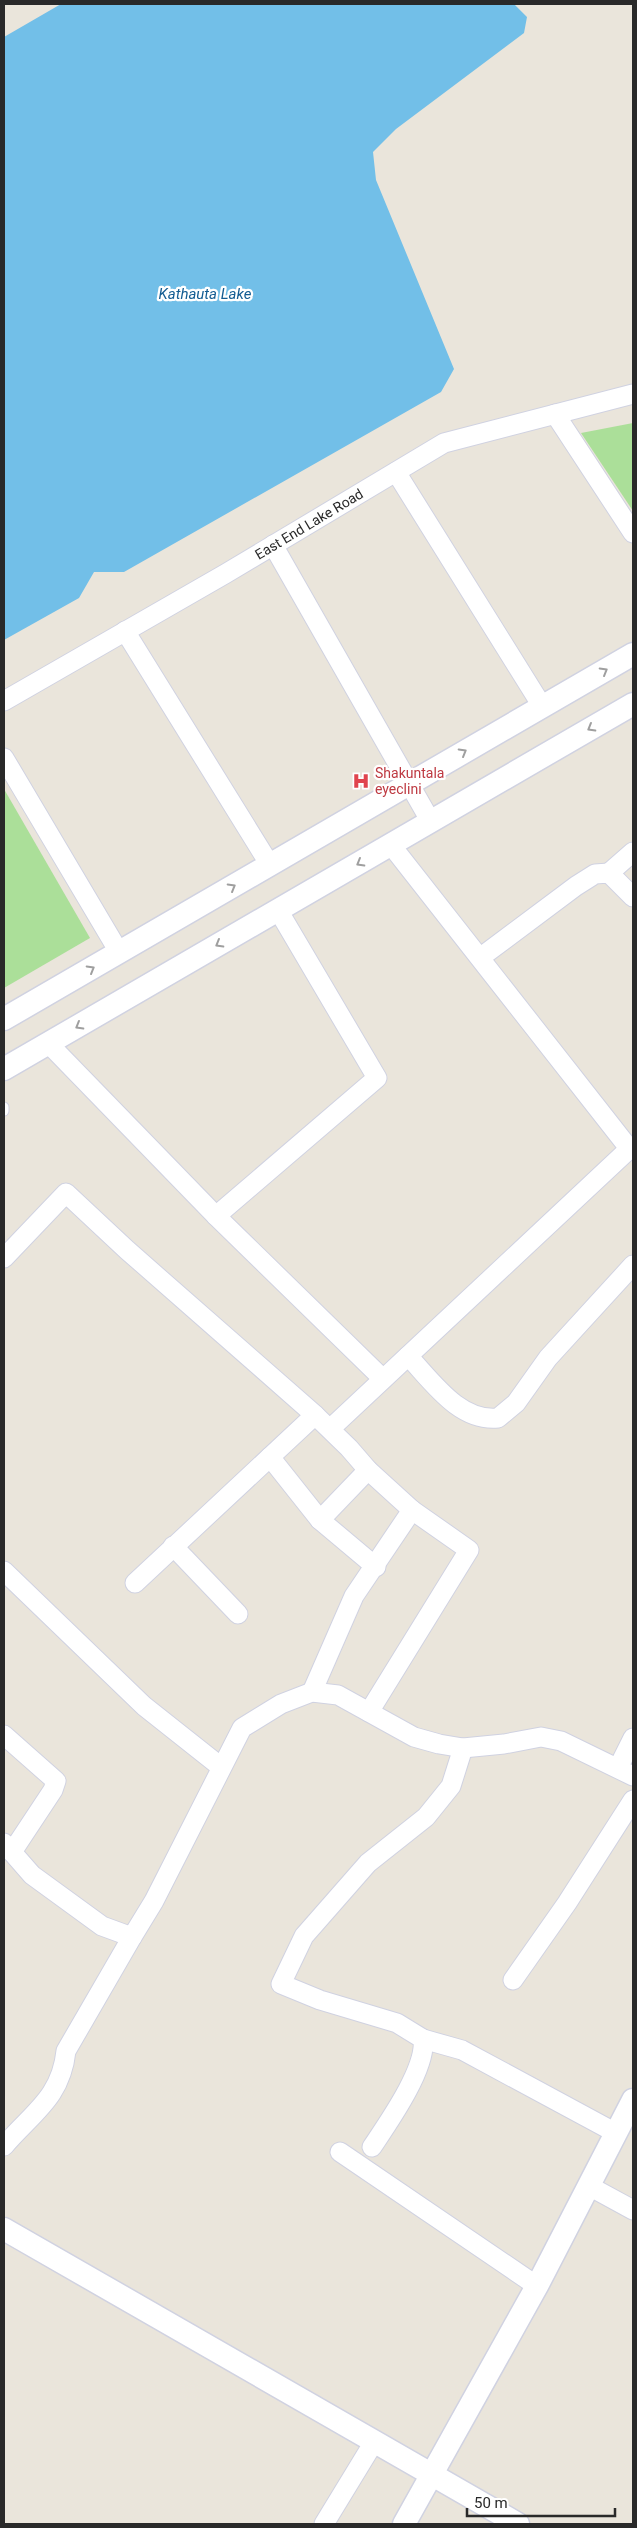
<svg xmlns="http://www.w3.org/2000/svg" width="637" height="2528" viewBox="0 0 637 2528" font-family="Roboto,sans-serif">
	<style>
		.green { fill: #abdf99 }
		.water { fill: #72bfe8 }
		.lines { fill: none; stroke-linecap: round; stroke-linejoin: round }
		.service-casing { stroke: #d0d2e1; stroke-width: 11 }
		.minor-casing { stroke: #d0d2e1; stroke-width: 21 }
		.tertiary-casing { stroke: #d0d2e1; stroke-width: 25 }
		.service { stroke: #fff; stroke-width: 9 }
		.minor { stroke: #fff; stroke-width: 19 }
		.tertiary { stroke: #fff; stroke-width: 22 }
		.oneway { stroke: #9f9f9f }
		.labels { text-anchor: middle; stroke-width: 4.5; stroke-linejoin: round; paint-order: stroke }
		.street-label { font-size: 14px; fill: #292929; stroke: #fff }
		.health-label { font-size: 14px; fill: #be3a42; stroke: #fff; text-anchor: start }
		.water-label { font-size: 15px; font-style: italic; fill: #135c92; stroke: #fff }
	</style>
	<rect width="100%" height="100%" fill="#eae5db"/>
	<g class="green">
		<path d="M633 423V511L581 433Z"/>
		<path d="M4 789 90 938 4 988Z"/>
	</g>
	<path class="water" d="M61 4H514L527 17 524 33 396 129 373 152 376 180 454 369 441 392 124 572H94L79 598 4 640V37Z"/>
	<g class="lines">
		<g class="service-casing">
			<path id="service" d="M4 1107V1111"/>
		</g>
		<g class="minor-casing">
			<g id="minor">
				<path d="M555 414 633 533"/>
				<path d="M396 472 542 706"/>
				<path d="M273 545 431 822"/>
				<path d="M125 631 270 865"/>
				<path d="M4 701 225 574 444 443 633 394"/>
				<path d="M4 758 119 952"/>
				<path d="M609 873 633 852"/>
				<path d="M278 910 377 1078 216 1216 383 1379"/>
				<path d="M481 957 576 886 595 874 609 873 633 897"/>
				<path d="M48 1043 216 1216"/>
				<path d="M4 1258 66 1193 127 1250 315 1415"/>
				<path d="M408 1356C432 1381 459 1422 498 1418L516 1403 548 1358 633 1265"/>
				<path d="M330 1429 626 1152 628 1147 391 845"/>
				<path d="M270 1457 320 1520 376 1567"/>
				<path d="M320 1520 368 1470"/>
				<path d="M173 1546 238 1614"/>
				<path d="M4 1571 144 1706 221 1767"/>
				<path d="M135 1583 315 1415 349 1448 368 1470 412 1510 469 1550 369 1712"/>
				<path d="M312 1692 354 1596 412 1510"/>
				<path d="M4 1735 56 1781 53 1790 12 1852"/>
				<path d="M618 1768 633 1738"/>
				<path d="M4 1843 32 1875 102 1926 132 1937 66 2051C61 2098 32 2113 4 2146"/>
				<path d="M132 1937 154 1901 242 1728 281 1704 312 1692 338 1695 414 1737 439 1744 463 1748 504 1744 541 1737 561 1741 633 1776"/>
				<path d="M513 1980 567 1903 633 1800"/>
				<path d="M423 2039 462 2050 616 2133"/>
				<path d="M372 2147C388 2123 427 2068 423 2039L397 2023 320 2000 281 1984 304 1936 368 1863 426 1817 451 1786 463 1748"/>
				<path d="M340 2152 537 2286"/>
				<path d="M589 2186 633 2210"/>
				<path d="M324 2524 374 2442"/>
			</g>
		</g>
		<g class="tertiary-casing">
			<g id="tertiary">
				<path d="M4 1019 633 654"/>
				<path d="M4 1069 633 704"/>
				<path d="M4 2229 518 2524"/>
				<path d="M404 2524 537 2286 633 2100"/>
			</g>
		</g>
		<use href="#service" class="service"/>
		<use href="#minor" class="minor"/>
		<use href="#tertiary" class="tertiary"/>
	</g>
	<defs><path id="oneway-chevron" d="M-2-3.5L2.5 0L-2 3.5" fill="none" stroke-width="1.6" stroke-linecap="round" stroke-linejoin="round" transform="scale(1.25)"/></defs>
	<g class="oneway">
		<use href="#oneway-chevron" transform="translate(604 671) rotate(-30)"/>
		<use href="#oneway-chevron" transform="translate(591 728) rotate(150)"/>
		<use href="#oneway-chevron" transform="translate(463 752) rotate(-30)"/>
		<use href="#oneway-chevron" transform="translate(360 863) rotate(150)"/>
		<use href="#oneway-chevron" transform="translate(232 887) rotate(-30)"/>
		<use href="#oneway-chevron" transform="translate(219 944) rotate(150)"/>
		<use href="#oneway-chevron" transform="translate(91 969) rotate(-30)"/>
		<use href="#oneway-chevron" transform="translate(79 1026) rotate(150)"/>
	</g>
	<defs>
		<g id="hospital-bare" transform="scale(1.35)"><path d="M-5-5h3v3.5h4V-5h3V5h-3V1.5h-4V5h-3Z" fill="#e0444e" stroke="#fff" stroke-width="2.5" paint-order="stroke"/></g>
	</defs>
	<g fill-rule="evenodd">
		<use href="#hospital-bare" x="361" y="781"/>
	</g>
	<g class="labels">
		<g class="street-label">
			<text transform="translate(309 524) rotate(-31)" y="5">East End Lake Road</text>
		</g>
		<g class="health-label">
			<text x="375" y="778">Shakuntala<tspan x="375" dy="16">eyeclini</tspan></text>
		</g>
		<g class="water-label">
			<text x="205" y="299">Kathauta Lake</text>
		</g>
	</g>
	<rect width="637" height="2528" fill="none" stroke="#292929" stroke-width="10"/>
	<path d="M467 2508v8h148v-8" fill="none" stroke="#292929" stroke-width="2.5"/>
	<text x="474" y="2508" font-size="15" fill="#292929" stroke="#ffffff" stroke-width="4" paint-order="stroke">50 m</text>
</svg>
